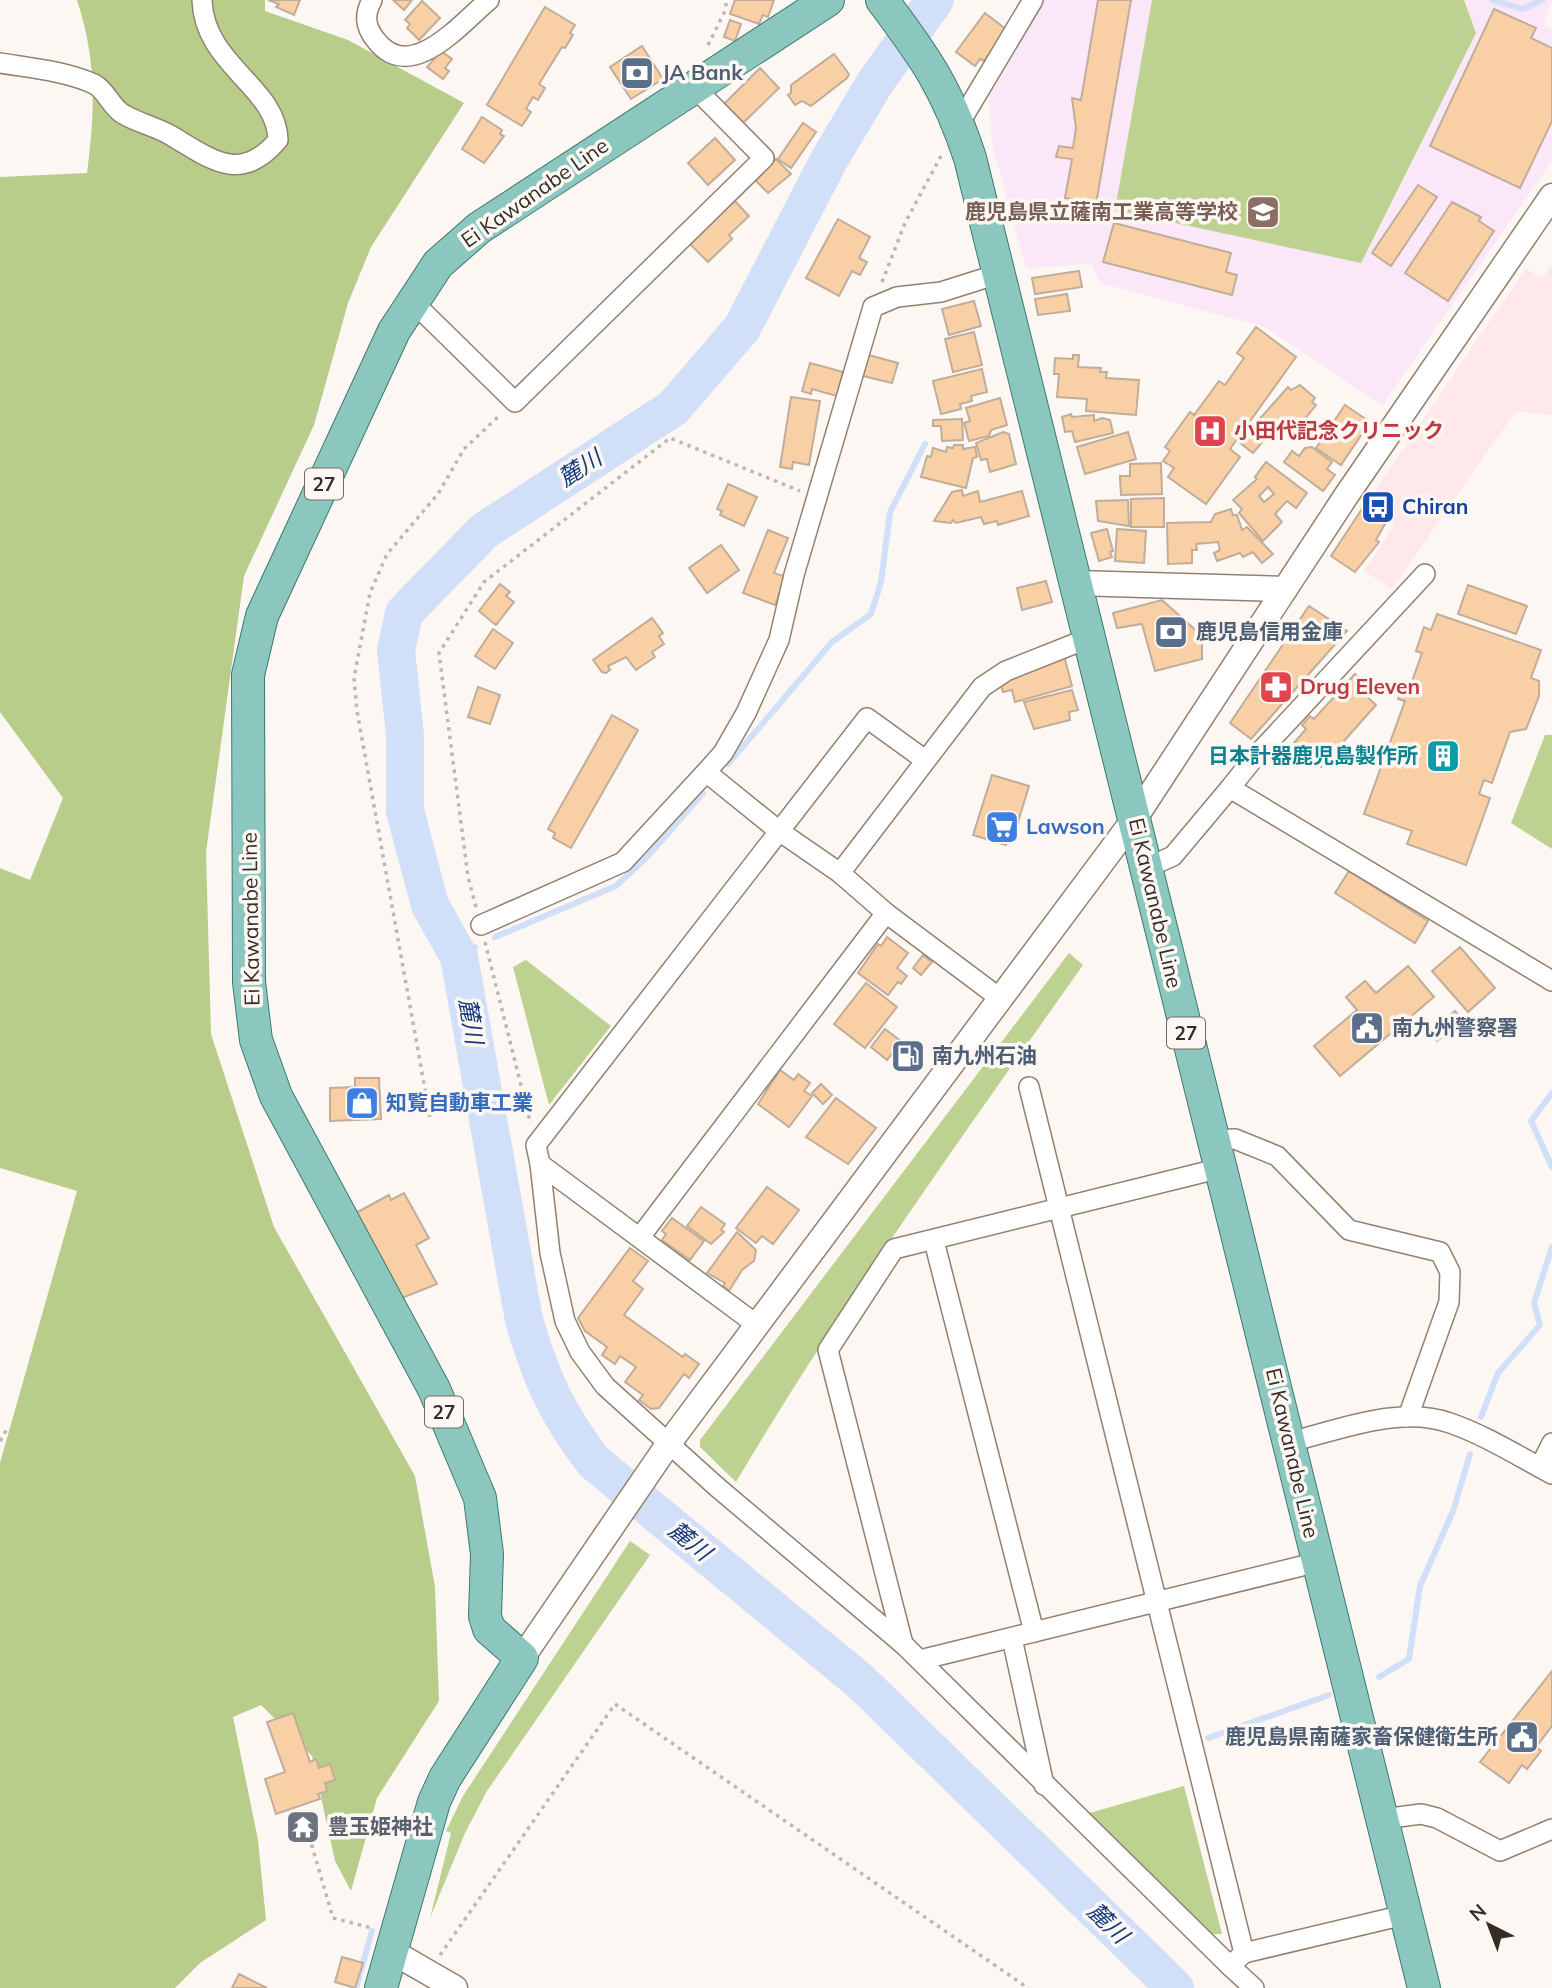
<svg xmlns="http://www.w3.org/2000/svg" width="1552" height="1988" viewBox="0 0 1552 1988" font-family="Mulish,'Noto Sans JP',sans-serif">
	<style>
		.industrial { fill: #fee8e9 }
		.education { fill: #fae8f9 }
		.green { fill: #bdd290 }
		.forest { fill: #b9cd8b }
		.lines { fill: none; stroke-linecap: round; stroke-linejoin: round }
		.stream { stroke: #d1e0f8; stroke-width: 6 }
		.river { stroke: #d1e0f8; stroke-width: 38 }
		.building { fill: #f9d0a5; stroke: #c1ad99; stroke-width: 2; fill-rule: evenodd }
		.minor-casing { stroke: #93816e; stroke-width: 22 }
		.tertiary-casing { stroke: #93816e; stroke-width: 27 }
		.primary-casing { stroke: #3c796e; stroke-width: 34 }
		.path { stroke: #bdb7b1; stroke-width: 3.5; stroke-dasharray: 3.5 5; stroke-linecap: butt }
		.minor { stroke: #fff; stroke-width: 19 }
		.tertiary { stroke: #fff; stroke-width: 24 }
		.primary { stroke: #8cc7bf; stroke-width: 32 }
		.labels { text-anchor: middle; stroke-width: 7; stroke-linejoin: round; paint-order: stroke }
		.shield { fill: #fcf7f3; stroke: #716a63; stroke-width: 2 }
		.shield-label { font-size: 19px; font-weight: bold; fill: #352d25 }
		.service-label { font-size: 21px; font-weight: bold; fill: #4e5e75; stroke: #fcf7f3; text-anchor: start }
		.street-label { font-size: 21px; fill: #352d25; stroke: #fcf7f3 }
		.education-label { font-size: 21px; font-weight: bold; fill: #785e54; stroke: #fcf7f3; text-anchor: end }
		.health-label { font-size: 21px; font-weight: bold; fill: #be3a42; stroke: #fcf7f3; text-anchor: start }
		.transit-label { font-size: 21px; font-weight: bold; fill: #164399; stroke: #fcf7f3; text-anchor: start }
		.culture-label { font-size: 21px; font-weight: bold; fill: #0d838f; stroke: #fcf7f3; text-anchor: end }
		.shop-label { font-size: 21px; font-weight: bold; fill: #366cbe; stroke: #fcf7f3; text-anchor: start }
		.worship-label { font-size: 21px; font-weight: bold; fill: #5b616d; stroke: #fcf7f3; text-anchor: start }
		.water-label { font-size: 23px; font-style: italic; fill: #133a7c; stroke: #fcf7f3 }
	</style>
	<rect width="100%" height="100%" fill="#fcf7f3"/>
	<path class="industrial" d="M1552 265V415L1516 411 1392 589 1364 571 1395 524 1365 505 1526 268 1542 279Z"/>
	<path class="education" d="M1039 0H1552L1543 25 1552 29V161L1382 406 1265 327 1100 283 1092 264 1026 268 992 144 988 88Z"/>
	<g class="green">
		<path d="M1152 0H1464L1476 33 1361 263 1115 210Z"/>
		<path d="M1545 735H1552V849L1511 823Z"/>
		<path d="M1069 953 1083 965C963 1135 842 1303 736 1482L700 1447V1440Z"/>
		<path d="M526 960 611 1026 549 1105 513 967Z"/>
		<path d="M630 1541 650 1555 487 1791 465 1833 430 1918 451 1833 446 1831 463 1796Z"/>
		<path d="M1184 1786 1222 1934H1208L1086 1814Z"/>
	</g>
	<path class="forest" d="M77 0H265V11L348 40 464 103 371 247 348 303 314 425 244 576 206 852 211 1034 274 1227 415 1476 435 1587 439 1701 377 1798 351 1891 335 1861 312 1756 261 1705 233 1717 258 1840 266 1920 200 1963 175 1988H0V1463L77 1191 0 1168V868L30 880 63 798 0 712V177L87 173C95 111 97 61 77 0Z"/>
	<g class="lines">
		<g class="stream">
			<path d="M1492 0 1523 9 1542 0"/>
			<path d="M728 764 832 642 871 614 881 582 890 512 925 444"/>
			<path d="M495 937 616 886 649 855 703 793"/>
			<path d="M459 957 475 947"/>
			<path d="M1552 1093 1531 1121 1552 1167"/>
			<path d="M1481 1417 1498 1373 1540 1325 1534 1303 1552 1247"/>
			<path d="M1379 1677 1409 1659 1420 1586 1453 1511 1470 1454"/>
			<path d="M1208 1738 1329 1695"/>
			<path d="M356 1988 372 1931"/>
		</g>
		<path class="river" d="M935 0 876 81 829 160 742 328 673 408 484 531 404 613 396 651 405 735V811L430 905 459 957 524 1320C540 1376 558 1416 594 1462L861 1682 1175 1988"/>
	</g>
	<g class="building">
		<path d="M268 0H300L294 15 276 7 279 4Z"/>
		<path d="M393 0H412L404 10Z"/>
		<path d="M735 0H774L768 17 763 15 759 24 730 14Z"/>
		<path d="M1098 0H1131L1096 204 1065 198 1072 159 1056 157 1059 146 1073 148 1076 128 1072 98 1081 100Z"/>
		<path d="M422 1 440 18 419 40 407 28 410 24 405 20Z"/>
		<path d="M545 7 575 25 570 33 573 35 565 48 562 47 539 84 545 88 538 100 533 97 526 109 531 112 522 126 487 105Z"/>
		<path d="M1494 9 1536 28 1531 38 1552 48V121L1520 188 1430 146Z"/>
		<path d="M985 13 1007 30 984 61 980 59 975 66 956 52Z"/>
		<path d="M730 20 741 24 735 41 724 37Z"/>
		<path d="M642 46 663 79 631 99 610 67Z"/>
		<path d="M441 51 452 59 445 68 449 71 443 79 427 67Z"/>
		<path d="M834 54 849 74 847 78 811 106 802 101 795 105 788 95 791 93V85Z"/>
		<path d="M760 68 779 88 741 125 722 106Z"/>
		<path d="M482 117 502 130 500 134 504 136 484 163 462 149Z"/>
		<path d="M803 123 816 132 791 168 778 159Z"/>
		<path d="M715 138 735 160 708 185 688 163Z"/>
		<path d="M776 159 791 174 768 193 755 180Z"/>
		<path d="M1418 185 1437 197 1391 266 1372 253Z"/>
		<path d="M733 199 749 216 729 235 732 239 708 262 688 242Z"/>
		<path d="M1452 202 1481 217 1479 221 1494 231 1448 301 1405 273Z"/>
		<path d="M838 219 870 237 859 258 867 262 860 275 852 271 839 296 806 278Z"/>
		<path d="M1114 223 1231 253 1226 272 1237 275 1232 295 1103 262Z"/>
		<path d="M1079 271 1082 287 1035 294 1032 278Z"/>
		<path d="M1067 294 1070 311 1038 315 1035 299Z"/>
		<path d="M974 301 981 326 949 335 942 309Z"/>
		<path d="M1256 327 1296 357 1230 449 1240 457 1206 504 1168 477 1174 468 1163 461 1170 451 1165 447 1190 412 1194 415 1219 381 1225 385 1244 358 1237 353Z"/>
		<path d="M974 332 982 365 953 372 945 339Z"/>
		<path d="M865 354 898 363 892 383 859 375Z"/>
		<path d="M1073 355H1079L1078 367 1101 368 1100 372H1107L1106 378 1139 380 1136 415 1086 411 1087 399 1057 397 1059 374H1054L1055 358 1073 359Z"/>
		<path d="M810 363 843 372 837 396 812 389 811 394 802 391Z"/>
		<path d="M982 369 987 392 971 396 972 401 960 404 961 409 941 414 933 381Z"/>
		<path d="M1300 385 1315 398 1312 402 1316 405 1296 430 1289 424 1284 430 1274 422 1266 432 1269 434 1253 453 1239 442 1288 387 1291 390Z"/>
		<path d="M791 397 820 401 809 465 793 462 792 469 780 467Z"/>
		<path d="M1000 398 1007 425 991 430 989 436 969 441 964 423 970 421 966 408Z"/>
		<path d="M1345 405 1370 422 1341 465 1316 448Z"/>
		<path d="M1071 414 1072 417 1094 415V421L1102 418 1110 420 1113 433 1075 442 1072 431 1065 432 1062 417Z"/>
		<path d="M962 419 963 440 942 441 941 426H933V420Z"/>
		<path d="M1003 432 1009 434 1016 464 990 472 987 459 981 460 976 443Z"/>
		<path d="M1128 432 1136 459 1085 474 1077 447Z"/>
		<path d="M954 445H963V449L975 447 977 457 973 458 966 488 921 477 927 456 931 457 933 448 946 452 947 447 953 448Z"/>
		<path d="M1312 447 1332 462 1327 469 1335 475 1323 491 1284 462 1292 451 1299 456 1305 448Z"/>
		<path d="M1266 462 1307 493 1296 508 1287 501 1275 514 1282 522 1263 541 1239 513 1242 509 1233 500 1257 479 1255 477ZM1268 487 1274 494 1264 502 1259 496Z"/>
		<path d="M1161 463 1162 494 1121 495 1120 476H1130V464Z"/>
		<path d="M728 484 757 497 744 526 720 515 722 511 717 509Z"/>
		<path d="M962 490 963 496 978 491 980 502 1022 491 1029 516 998 525 997 521 984 524 981 517 956 523 953 520 951 523 934 521 952 492Z"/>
		<path d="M1164 498V527H1131V499Z"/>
		<path d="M1128 500 1129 526 1098 521 1096 501Z"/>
		<path d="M1231 509 1233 515H1237L1242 530 1247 527 1273 554 1262 563 1253 552 1243 557 1240 553 1217 561 1214 553 1220 550 1218 542 1196 544 1197 550H1192V563L1168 564 1167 523 1211 522 1215 514Z"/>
		<path d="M1362 509 1385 524 1376 540 1379 542 1355 572 1331 556Z"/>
		<path d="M1107 529 1113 551 1110 552 1112 557 1099 561 1091 533Z"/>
		<path d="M1117 529 1146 531 1144 563 1115 561Z"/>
		<path d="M768 530 788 538 774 573 786 577 775 605 743 593Z"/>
		<path d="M721 545 739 570 707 593 689 568Z"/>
		<path d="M1046 581 1052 602 1022 610 1017 588Z"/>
		<path d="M500 584 510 592 506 596 514 602 496 625 479 611Z"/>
		<path d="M1468 585 1527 606 1516 634 1458 614Z"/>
		<path d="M1162 600 1202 636V659L1155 671 1142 624 1117 628 1113 613Z"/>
		<path d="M1309 606 1347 631 1251 739 1230 723Z"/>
		<path d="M1437 614 1541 650 1531 678 1539 681V696L1526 729 1510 732 1492 783 1484 780 1479 794 1490 798 1466 865 1407 844 1412 831 1364 814 1405 701 1398 699 1405 681 1411 684 1422 653 1416 651 1424 627 1431 630Z"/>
		<path d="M652 618 663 633 659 636 664 644 652 652 655 657 636 670 626 657 608 666 610 670 606 673 602 672 593 660Z"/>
		<path d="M493 629 513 643 495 669 475 656Z"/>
		<path d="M1064 656 1072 686 1015 702 1012 690 1003 692 1000 683Z"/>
		<path d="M1355 674 1368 686 1362 692 1376 705 1321 767 1294 743 1306 729 1302 725 1310 716 1314 719Z"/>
		<path d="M478 687 500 695 490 724 468 717Z"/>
		<path d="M1072 690 1078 710 1069 712 1070 720 1034 729 1024 702Z"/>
		<path d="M612 715 638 730 571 848 553 838 555 833 548 829Z"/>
		<path d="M992 775 1029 786 1015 832 1010 831 1006 845 973 835Z"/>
		<path d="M1349 871 1428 921 1415 943 1335 893Z"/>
		<path d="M887 937 908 953 897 968 907 976 901 984 898 982 888 995 858 973 878 944 881 946Z"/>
		<path d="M1460 947 1495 988 1468 1012 1432 971Z"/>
		<path d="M923 955 932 962 921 975 913 968Z"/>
		<path d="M1408 966 1434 997 1340 1076 1314 1046 1357 1010 1346 997 1365 981 1376 993Z"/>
		<path d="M866 983 897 1007 865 1048 834 1024Z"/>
		<path d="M1455 1011 1462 1019 1437 1041 1430 1033Z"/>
		<path d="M885 1029 902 1042 887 1060 871 1047Z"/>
		<path d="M780 1070 794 1080 798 1074 810 1083 804 1091 812 1096 789 1127 758 1104Z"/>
		<path d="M355 1078H379L381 1119 330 1121V1088L355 1087Z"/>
		<path d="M821 1084 832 1095 823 1104 812 1093Z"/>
		<path d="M836 1098 876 1128 848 1164 806 1137Z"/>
		<path d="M767 1187 799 1210 773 1244 762 1236 756 1243 736 1228Z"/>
		<path d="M404 1193 429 1238 416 1245 437 1284 402 1298 356 1213 389 1195 391 1200Z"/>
		<path d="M701 1207 725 1224 721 1230 724 1232 711 1244 687 1226Z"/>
		<path d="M672 1218 704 1241 690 1260 662 1240 666 1234 662 1231Z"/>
		<path d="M737 1232 756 1250 754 1261 742 1270 729 1291 723 1286 725 1283 707 1273Z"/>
		<path d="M630 1248 648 1261 633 1281 643 1289 624 1315 683 1357 685 1354 699 1364 689 1378 684 1374 659 1408 651 1409 639 1400 643 1395 625 1382 636 1367 620 1356 615 1364 602 1355 607 1347 585 1331 578 1318Z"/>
		<path d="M1552 1671V1726L1536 1747 1541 1751 1527 1769 1522 1765 1509 1783 1480 1762Z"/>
		<path d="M293 1713 310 1762 316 1759 319 1768 330 1764 335 1780 325 1783 327 1791 318 1794 320 1799 276 1814 265 1779 285 1772 267 1722Z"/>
		<path d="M342 1957 363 1963 355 1988 335 1982Z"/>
		<path d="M239 1974 267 1988H232Z"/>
	</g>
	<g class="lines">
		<g class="minor-casing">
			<g id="minor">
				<path d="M372 0C364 15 365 26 375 39 410 86 460 24 489 0"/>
				<path d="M0 63C31 68 65 71 94 84 106 90 111 107 123 114 138 123 157 127 172 136 212 160 241 184 278 140 277 87 204 65 202 0"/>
				<path d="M959 124 1033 0"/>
				<path d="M998 274 941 292 897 297 873 307 794 575 779 640 746 713 723 753 706 772 779 831 840 873 886 913 1001 999"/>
				<path d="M412 301 515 402 764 158 693 86"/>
				<path d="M1230 788 1254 758 1425 574"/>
				<path d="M1144 869 1173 856 1230 788 1552 981"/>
				<path d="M840 873 982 687 1006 671 1089 638"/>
				<path d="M481 925 623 862 706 772"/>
				<path d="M1029 1087 1244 1953"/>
				<path d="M1214 1140 1235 1139 1277 1156 1349 1230 1440 1252 1450 1272 1449 1302 1408 1417"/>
				<path d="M540 1164 550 1253 565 1321 580 1352 605 1386 717 1487 903 1644 1230 1966 1244 1953 1404 1915"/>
				<path d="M640 1237 886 913"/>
				<path d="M934 1241 1034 1632"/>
				<path d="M757 1325 540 1164 536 1145 867 718 925 760"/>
				<path d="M1290 1442C1339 1430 1400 1405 1450 1423 1485 1435 1520 1457 1552 1474"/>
				<path d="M1540 1467 1552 1443"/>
				<path d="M1012 1638 1044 1785"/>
				<path d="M903 1644 828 1350 894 1249 1221 1168"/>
				<path d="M920 1660 1318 1562"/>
				<path d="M1383 1819 1421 1814 1437 1818 1500 1851 1552 1829"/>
				<path d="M1230 1966 1254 1988"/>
			</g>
		</g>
		<g class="tertiary-casing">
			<g id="tertiary">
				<path d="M1075 583 1285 589"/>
				<path d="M522 1658 669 1443 1135 818 1346 496 1552 196"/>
				<path d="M391 1951 455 1988"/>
			</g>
		</g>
		<g class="primary-casing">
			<g id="primary">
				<path d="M882 0C925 57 947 88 970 158L1424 1988"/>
				<path d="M381 1988 434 1802 445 1778 522 1658 489 1629 485 1616 487 1554 480 1498 434 1389 276 1096 256 1040 249 982 248 675 262 616 394 331 438 264 479 228 828 0"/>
			</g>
		</g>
		<g class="path">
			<path d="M708 45 724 13 727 0"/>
			<path d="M882 282 905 223 941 156"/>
			<path d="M476 907 468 877 439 653 484 582 670 438 800 491"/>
			<path d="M485 942 530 1121"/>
			<path d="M430 1117 357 711 354 678 370 593 387 554 438 494 464 449 500 415"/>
			<path d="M0 1441 7 1429"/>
			<path d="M302 1812 333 1918 372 1928"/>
			<path d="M440 1955 615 1704 1028 1988"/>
		</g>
		<use href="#minor" class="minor"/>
		<use href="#tertiary" class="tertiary"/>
		<use href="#primary" class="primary"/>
	</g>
	<defs>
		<g id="bank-square" transform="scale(1.75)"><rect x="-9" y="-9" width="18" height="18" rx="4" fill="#5c6f8a" stroke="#fcf7f3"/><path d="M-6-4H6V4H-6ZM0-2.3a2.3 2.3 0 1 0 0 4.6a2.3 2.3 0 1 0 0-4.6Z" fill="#fff"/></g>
		<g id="school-square" transform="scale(1.75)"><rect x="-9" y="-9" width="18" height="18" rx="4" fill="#8d6e63" stroke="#fcf7f3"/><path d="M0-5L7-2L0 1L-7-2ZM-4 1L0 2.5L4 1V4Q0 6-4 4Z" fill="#fff"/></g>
		<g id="hospital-square" transform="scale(1.75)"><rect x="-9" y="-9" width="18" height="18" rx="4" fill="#e0444e" stroke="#fcf7f3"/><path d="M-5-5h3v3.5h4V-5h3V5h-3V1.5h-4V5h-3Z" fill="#fff"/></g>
		<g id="bus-square" transform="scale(1.75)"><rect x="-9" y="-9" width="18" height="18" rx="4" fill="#1a4fb4" stroke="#fcf7f3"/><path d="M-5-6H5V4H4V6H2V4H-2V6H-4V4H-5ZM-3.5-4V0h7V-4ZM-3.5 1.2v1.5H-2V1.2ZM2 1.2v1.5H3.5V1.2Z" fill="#fff"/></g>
		<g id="pharmacy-square" transform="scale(1.75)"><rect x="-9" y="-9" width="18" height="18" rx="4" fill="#e0444e" stroke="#fcf7f3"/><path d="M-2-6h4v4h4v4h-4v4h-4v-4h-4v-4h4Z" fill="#fff"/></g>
		<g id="building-square" transform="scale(1.75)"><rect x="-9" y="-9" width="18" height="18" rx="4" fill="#0f9aa8" stroke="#fcf7f3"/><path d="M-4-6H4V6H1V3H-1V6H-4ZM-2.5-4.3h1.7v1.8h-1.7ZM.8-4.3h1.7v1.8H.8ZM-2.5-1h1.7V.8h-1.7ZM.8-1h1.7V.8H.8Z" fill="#fff"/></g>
		<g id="supermarket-square" transform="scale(1.75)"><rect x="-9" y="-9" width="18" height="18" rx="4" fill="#3f7fe0" stroke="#fcf7f3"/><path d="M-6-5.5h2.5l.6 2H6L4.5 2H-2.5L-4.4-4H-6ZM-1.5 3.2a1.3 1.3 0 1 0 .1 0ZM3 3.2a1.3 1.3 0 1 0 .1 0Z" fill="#fff"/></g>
		<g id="civic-square" transform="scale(1.75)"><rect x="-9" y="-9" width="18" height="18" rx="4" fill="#5c6f8a" stroke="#fcf7f3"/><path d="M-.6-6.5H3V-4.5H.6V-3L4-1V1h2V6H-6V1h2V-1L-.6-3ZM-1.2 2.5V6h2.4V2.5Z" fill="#fff"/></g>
		<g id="fuel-square" transform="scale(1.75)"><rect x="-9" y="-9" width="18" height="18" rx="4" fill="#5c6f8a" stroke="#fcf7f3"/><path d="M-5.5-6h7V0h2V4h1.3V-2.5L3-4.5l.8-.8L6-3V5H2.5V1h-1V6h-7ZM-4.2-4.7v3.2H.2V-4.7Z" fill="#fff"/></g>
		<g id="shop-square" transform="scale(1.75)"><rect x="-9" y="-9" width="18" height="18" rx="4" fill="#3f7fe0" stroke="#fcf7f3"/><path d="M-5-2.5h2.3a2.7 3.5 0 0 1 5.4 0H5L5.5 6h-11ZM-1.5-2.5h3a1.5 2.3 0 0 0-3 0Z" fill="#fff"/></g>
		<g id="temple-square" transform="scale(1.75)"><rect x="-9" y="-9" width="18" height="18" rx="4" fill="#6b7280" stroke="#fcf7f3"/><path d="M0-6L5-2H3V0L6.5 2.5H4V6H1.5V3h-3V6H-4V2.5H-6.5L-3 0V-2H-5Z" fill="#fff"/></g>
	</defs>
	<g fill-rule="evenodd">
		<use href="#bank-square" x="637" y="73"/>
		<use href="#school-square" x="1263" y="212"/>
		<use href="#hospital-square" x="1210" y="431"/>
		<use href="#bus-square" x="1378" y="507"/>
		<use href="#bank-square" x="1171" y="632"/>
		<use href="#pharmacy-square" x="1276" y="687"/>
		<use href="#building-square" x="1443" y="756"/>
		<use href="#supermarket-square" x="1002" y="827"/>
		<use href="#civic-square" x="1367" y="1028"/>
		<use href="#fuel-square" x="908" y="1056"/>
		<use href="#shop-square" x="362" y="1103"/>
		<use href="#civic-square" x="1522" y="1737"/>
		<use href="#temple-square" x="303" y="1827"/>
	</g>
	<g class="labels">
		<g class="shield">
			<rect x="305" y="468.5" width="38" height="31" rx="5"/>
			<rect x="1167" y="1017.5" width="38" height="31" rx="5"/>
			<rect x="425" y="1396.5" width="38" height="31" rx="5"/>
		</g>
		<g class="shield-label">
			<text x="324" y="491">27</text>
			<text x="1186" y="1040">27</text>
			<text x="444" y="1419">27</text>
		</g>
		<g class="service-label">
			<text x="662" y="80">JA Bank</text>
			<text x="1196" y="639">鹿児島信用金庫</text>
			<text x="1392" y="1035">南九州警察署</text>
			<text x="932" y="1063">南九州石油</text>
			<text x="1498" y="1744" text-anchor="end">鹿児島県南薩家畜保健衛生所</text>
		</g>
		<g class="street-label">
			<text transform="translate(535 193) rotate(-35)" y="7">Ei Kawanabe Line</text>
			<text transform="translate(1155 903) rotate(77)" y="7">Ei Kawanabe Line</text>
			<text transform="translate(251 919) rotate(-91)" y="7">Ei Kawanabe Line</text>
			<text transform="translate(1292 1453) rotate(77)" y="7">Ei Kawanabe Line</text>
		</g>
		<g class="education-label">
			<text x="1238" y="219">鹿児島県立薩南工業高等学校</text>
		</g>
		<g class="health-label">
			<text x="1234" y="438">小田代記念クリニック</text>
			<text x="1300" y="694">Drug Eleven</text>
		</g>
		<g class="transit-label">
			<text x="1402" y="514">Chiran</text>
		</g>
		<g class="culture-label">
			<text x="1418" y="763">日本計器鹿児島製作所</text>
		</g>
		<g class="shop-label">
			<text x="1026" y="834">Lawson</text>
			<text x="386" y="1110">知覧自動車工業</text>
		</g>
		<g class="worship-label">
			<text x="328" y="1834">豊玉姫神社</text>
		</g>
		<g class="water-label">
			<text transform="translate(580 468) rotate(-33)" y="8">麓川</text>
			<text transform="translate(471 1021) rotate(80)" y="8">麓川</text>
			<text transform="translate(690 1541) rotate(39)" y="8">麓川</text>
			<text transform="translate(1108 1923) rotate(44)" y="8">麓川</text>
		</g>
	</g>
	<g transform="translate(1489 1925) rotate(318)" stroke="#fcf7f3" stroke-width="5" paint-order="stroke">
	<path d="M0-5L12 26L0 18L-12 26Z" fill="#352d25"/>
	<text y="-10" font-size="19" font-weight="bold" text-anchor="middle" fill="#352d25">N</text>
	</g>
</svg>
